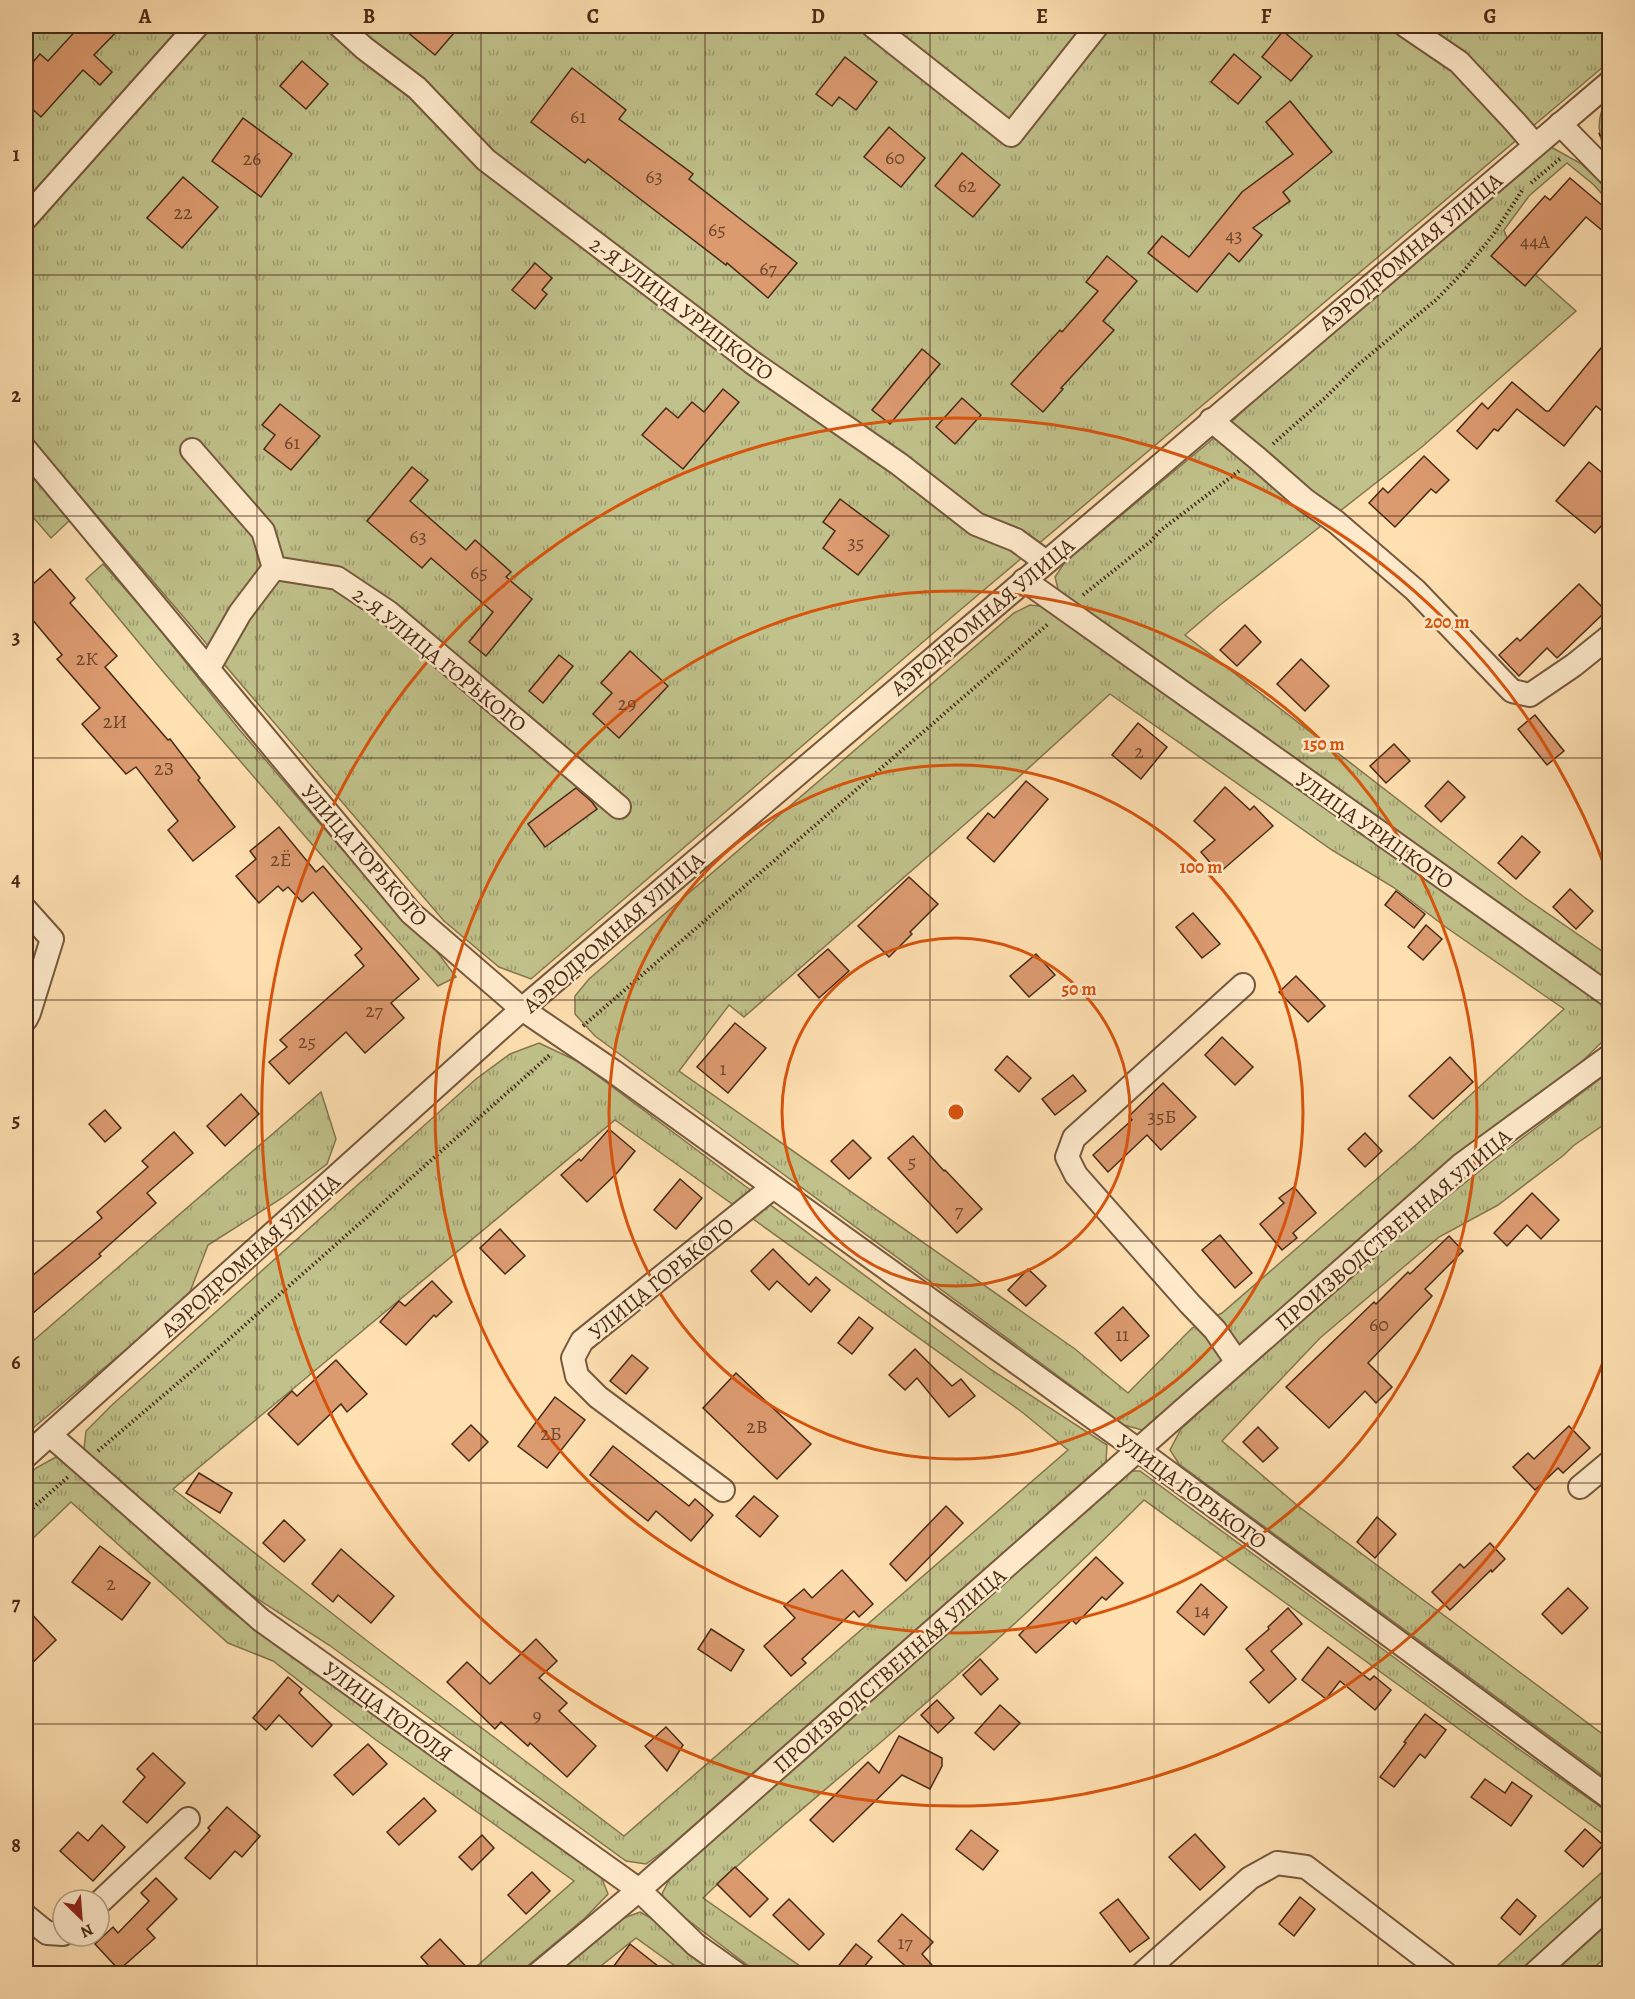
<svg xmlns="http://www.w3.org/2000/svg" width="1635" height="1999" viewBox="0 0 1635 1999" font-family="Alegreya,serif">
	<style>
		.grass { fill: url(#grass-tufts); stroke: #847650; stroke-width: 1.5; fill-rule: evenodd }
		.building { fill: #dc9a6f; stroke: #482a16; stroke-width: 1.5 }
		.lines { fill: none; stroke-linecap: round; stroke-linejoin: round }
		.minor-casing { stroke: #76583d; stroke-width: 26 }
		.path { stroke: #482a16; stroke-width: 4; stroke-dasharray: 1.5 3; stroke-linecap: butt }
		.minor { stroke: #ffebcc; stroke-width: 22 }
		.grid { fill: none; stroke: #482a16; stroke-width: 1.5; stroke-opacity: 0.55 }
		.ring { fill: none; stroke: #d8540d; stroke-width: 3 }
		.labels { text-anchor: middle; stroke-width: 5; stroke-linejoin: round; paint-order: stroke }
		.number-label { font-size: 20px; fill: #6d462c }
		.street-label { font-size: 22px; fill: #482a16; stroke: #ffebcc }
		.centre { fill: #d8540d; stroke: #ffebcc; stroke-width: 3 }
		.ring-label { font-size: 18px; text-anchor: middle; font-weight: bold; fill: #d8540d; stroke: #ffebcc; stroke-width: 5; stroke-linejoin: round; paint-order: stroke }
		.neatline { fill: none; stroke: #482a16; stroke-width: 2 }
		.grid-label { font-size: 20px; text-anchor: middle; font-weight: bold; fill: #482a16 }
	</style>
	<defs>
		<pattern id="grass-tufts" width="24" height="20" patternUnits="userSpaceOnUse" patternTransform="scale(1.5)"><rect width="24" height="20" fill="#c1c28b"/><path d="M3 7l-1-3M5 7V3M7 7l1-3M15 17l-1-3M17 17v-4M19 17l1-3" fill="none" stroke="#9f9e71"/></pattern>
	</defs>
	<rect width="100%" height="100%" fill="#ffe0b1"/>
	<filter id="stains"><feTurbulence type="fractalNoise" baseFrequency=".00333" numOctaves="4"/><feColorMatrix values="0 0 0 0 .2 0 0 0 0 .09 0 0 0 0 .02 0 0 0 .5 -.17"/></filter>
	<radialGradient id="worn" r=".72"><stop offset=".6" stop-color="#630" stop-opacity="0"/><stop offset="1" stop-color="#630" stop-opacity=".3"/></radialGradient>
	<g class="grass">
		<path d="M26 26H1609L1610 61 959 611 531 979 499 967 444 921 26 433Z"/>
		<path d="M1609 100V155C1597 140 1595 114 1609 100Z"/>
		<path d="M1551 147 1580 163 1609 189V202L1594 185 1567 163 1529 196 1504 230 1513 255 1576 311 1423 446 1220 605 1185 635 1524 897 1609 956V986L1059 593 1055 577 1065 562 1208 443 1334 329Z"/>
		<path d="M26 469 70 520 51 538 26 509Z"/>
		<path d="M103 564 149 616 238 728 340 847 426 937 456 977 438 986 336 872 165 674 86 579Z"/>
		<path d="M1030 605 1047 607 1354 829 1571 979 1600 1002 1606 1021 1604 1040 1567 1076 1159 1420 1142 1430 1124 1425C949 1294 771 1166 595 1036L575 1014V996L589 979 1014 613ZM1110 694 1332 850 1393 887 1447 928 1564 1009 1417 1144 1222 1313 1192 1328 1128 1393 1075 1349 679 1071 729 1005 744 1017 1011 784Z"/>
		<path d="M539 1043 579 1062 990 1369 1107 1445 1106 1462 669 1847 646 1864 626 1861 329 1645 250 1594 115 1481 84 1449 86 1431 113 1404 476 1079 510 1054ZM615 1120 1022 1412 1068 1450 624 1836 366 1640 173 1489Z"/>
		<path d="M1609 1072V1121L1573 1146 1564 1155 1498 1205 1439 1237 1320 1338 1222 1441 1298 1506 1609 1739V1780L1179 1464 1170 1450 1181 1429 1341 1282 1491 1162Z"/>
		<path d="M321 1092 336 1139 327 1164 282 1198 208 1245 188 1297 26 1434V1347Z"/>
		<path d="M56 1457 87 1481 227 1608 599 1871 608 1894 585 1918 519 1973H469L574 1881 376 1740 273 1661 228 1643 71 1502 26 1545V1477L36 1468Z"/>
		<path d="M1127 1471H1140L1516 1747 1609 1813V1838L1144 1500C1067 1577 986 1651 904 1722 837 1781 767 1836 703 1898L810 1973H758L668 1905 662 1894 673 1872Z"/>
		<path d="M1609 1866V1893L1520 1973 1488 1974Z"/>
		<path d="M640 1912 662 1924 718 1973H685L636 1938 592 1973 555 1974 621 1919Z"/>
		<path d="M1609 1917V1954L1588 1973 1543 1974Z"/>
	</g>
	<g class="building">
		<path d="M80 26H122L94 55 112 72 100 85 83 70 41 117 26 103V70L40 54 48 61Z"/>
		<path d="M400 26H460L435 55Z"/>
		<path d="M1283 31 1312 56 1291 81 1262 57Z"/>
		<path d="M1234 54 1261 77 1238 104 1211 82Z"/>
		<path d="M845 57 877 82 856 110 839 97 832 106 816 94Z"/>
		<path d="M302 61 328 84 306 109 280 86Z"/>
		<path d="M572 68 626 110 619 119 693 174 689 179 797 263 768 298 727 263 726 265 588 159 585 163 531 122Z"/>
		<path d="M1290 101 1332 152 1283 192 1290 201 1253 228 1262 235 1239 262 1229 253 1197 292 1148 253 1162 236 1189 257 1242 192 1293 154 1266 122Z"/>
		<path d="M243 118 292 154 261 197 212 161Z"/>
		<path d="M889 127 925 158 901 187 864 157Z"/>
		<path d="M962 153 1000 185 973 217 935 186Z"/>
		<path d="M183 177 218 207 182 248 147 218Z"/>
		<path d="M1570 178 1610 212V237L1586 217 1525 286 1491 256 1545 196 1550 200Z"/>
		<path d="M1107 256 1137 281 1103 321 1114 330 1061 388 1063 389 1043 412 1011 384 1060 330 1062 332 1098 291 1086 282Z"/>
		<path d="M535 263 552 278 542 290 547 294 535 309 512 290Z"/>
		<path d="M1610 337V399L1601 410 1596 406 1564 446 1517 409 1498 431 1494 429 1477 449 1457 431 1482 403 1488 409 1512 382 1546 411H1549Z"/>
		<path d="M922 349 940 364 890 424 872 410Z"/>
		<path d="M723 389 739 402 683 469 642 435 666 408 678 418 692 402 704 412Z"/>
		<path d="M962 398 981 415 955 444 936 427Z"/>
		<path d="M280 404 320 436 291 470 264 449 275 435 262 425Z"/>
		<path d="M1424 456 1449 480 1436 493 1431 489 1395 527 1369 503 1383 488 1388 493Z"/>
		<path d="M1589 462 1610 479V516L1595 533 1556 501Z"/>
		<path d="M412 467 428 480 410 501 466 550 475 540 511 572 506 577 532 599 486 656 469 642 493 612 431 558 422 568 367 521Z"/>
		<path d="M840 499 889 536 858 575 823 548 835 531 823 522Z"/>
		<path d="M50 569 75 598 70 603 117 656 105 667 168 740 170 739 200 778 198 780 235 827 193 861 168 830 178 821 136 767 126 774 82 724 100 708 57 659 62 655 26 612V590Z"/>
		<path d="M1579 584 1606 611 1557 658 1547 648 1519 676 1499 655 1517 638 1520 641Z"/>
		<path d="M1245 625 1261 642 1237 666 1220 650Z"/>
		<path d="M630 651 668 686 619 738 593 714 612 693 601 683Z"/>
		<path d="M559 655 573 666 543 703 529 691Z"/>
		<path d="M1301 659 1329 686 1305 711 1277 684Z"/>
		<path d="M1535 715 1564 751 1547 765 1518 729Z"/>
		<path d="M1138 723 1167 747 1141 779 1112 755Z"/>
		<path d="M1394 744 1410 761 1386 783 1370 766Z"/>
		<path d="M1026 781 1048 799 994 862 967 838 988 813 994 818Z"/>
		<path d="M1448 781 1465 797 1441 822 1425 806Z"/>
		<path d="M1225 787 1250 810 1254 806 1273 826 1219 873 1201 852 1215 840 1194 821Z"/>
		<path d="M576 788 592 802 597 809 545 847 528 824Z"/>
		<path d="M279 827 316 872 323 866 419 979 391 1003 404 1018 365 1053 346 1032 289 1084 269 1062 287 1047 280 1040 364 966 355 955 362 949 313 892 302 902 288 887 283 891 278 886 259 903 236 876 256 859 250 851Z"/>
		<path d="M1522 836 1540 852 1516 879 1498 863Z"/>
		<path d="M909 877 938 904 910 932 912 934 889 957 858 926Z"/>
		<path d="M1570 889 1593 911 1576 929 1553 907Z"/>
		<path d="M1396 891 1425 914 1414 928 1385 905Z"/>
		<path d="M1193 913 1220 944 1202 958 1176 927Z"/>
		<path d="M1426 925 1442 939 1423 960 1408 947Z"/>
		<path d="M828 949 849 971 819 998 798 975Z"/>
		<path d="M1036 954 1055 975 1029 997 1010 976Z"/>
		<path d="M1296 976 1325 1006 1308 1022 1279 992Z"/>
		<path d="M735 1023 766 1048 728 1093 697 1067Z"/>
		<path d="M1222 1037 1253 1067 1235 1085 1205 1055Z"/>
		<path d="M1007 1056 1031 1078 1019 1092 995 1070Z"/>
		<path d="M1450 1057 1473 1082 1433 1119 1409 1096Z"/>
		<path d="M1073 1075 1086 1091 1055 1115 1042 1099Z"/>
		<path d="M1163 1083 1196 1117 1161 1150 1147 1135 1108 1172 1093 1155 1132 1120 1129 1116Z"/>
		<path d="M241 1094 259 1114 225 1146 207 1126Z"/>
		<path d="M105 1110 121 1128 105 1142 89 1124Z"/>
		<path d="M609 1129 635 1151 617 1173 587 1202 561 1175 579 1159 581 1161Z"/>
		<path d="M174 1132 193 1153 147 1193 156 1203 99 1254 101 1256 26 1319V1281L102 1218 97 1212 148 1167 142 1161Z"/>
		<path d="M1365 1133 1382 1151 1365 1167 1348 1149Z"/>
		<path d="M913 1136 944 1171 945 1170 982 1209 957 1233 888 1158Z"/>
		<path d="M853 1140 871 1158 849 1179 831 1161Z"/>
		<path d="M680 1179 702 1198 676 1229 654 1210Z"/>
		<path d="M1294 1187 1316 1213 1293 1233 1297 1238 1282 1250 1260 1224 1284 1203 1279 1198Z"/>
		<path d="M1532 1193 1559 1220 1541 1239 1527 1225 1507 1246 1494 1233Z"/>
		<path d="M500 1229 525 1256 505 1274 480 1248Z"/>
		<path d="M1220 1235 1252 1273 1235 1288 1202 1250Z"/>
		<path d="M1449 1236 1463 1251 1425 1289 1432 1296 1368 1363 1392 1387 1376 1403 1365 1391 1329 1428 1286 1387 1374 1302 1376 1304 1408 1272 1410 1274Z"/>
		<path d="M773 1249 809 1285 816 1277 830 1290 811 1312 777 1281 769 1290 751 1271Z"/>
		<path d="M1028 1269 1046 1286 1026 1306 1008 1290Z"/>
		<path d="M432 1281 452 1302 436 1317 434 1315 406 1345 380 1322 399 1301 405 1306Z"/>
		<path d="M1123 1307 1149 1336 1121 1361 1095 1333Z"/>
		<path d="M859 1317 873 1328 852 1354 838 1343Z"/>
		<path d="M915 1349 952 1386 961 1379 975 1396 949 1417 917 1378 905 1390 889 1375Z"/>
		<path d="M632 1355 648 1368 626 1394 610 1381Z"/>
		<path d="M336 1360 367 1394 347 1412 341 1404 298 1445 268 1414 292 1391 297 1396Z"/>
		<path d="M736 1373 811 1444 777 1479 703 1408Z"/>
		<path d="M555 1397 585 1420 547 1468 518 1446Z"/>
		<path d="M471 1425 488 1442 469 1461 452 1444Z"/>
		<path d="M1569 1426 1590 1448 1563 1473 1558 1468 1535 1490 1513 1467 1528 1453 1534 1459Z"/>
		<path d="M1258 1427 1278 1448 1263 1462 1243 1442Z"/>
		<path d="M613 1446 689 1506 695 1499 713 1515 691 1541 656 1511 648 1521 590 1475Z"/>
		<path d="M199 1473 232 1493 220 1513 186 1493Z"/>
		<path d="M754 1496 778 1516 760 1537 736 1516Z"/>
		<path d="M946 1506 963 1523 906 1581 890 1564Z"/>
		<path d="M1377 1517 1396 1534 1375 1558 1357 1542Z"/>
		<path d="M284 1520 305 1540 284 1562 263 1543Z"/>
		<path d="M1490 1543 1505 1559 1492 1572 1491 1570 1450 1610 1432 1592 1460 1564 1464 1568Z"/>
		<path d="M100 1546 150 1583 122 1620 72 1582Z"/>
		<path d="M341 1549 394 1596 371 1623 338 1595 333 1602 312 1584Z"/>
		<path d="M1096 1557 1123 1583 1106 1600 1102 1597 1076 1624 1072 1620 1036 1653 1019 1635Z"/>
		<path d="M842 1570 873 1604 859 1617 854 1611 802 1659 806 1663 791 1676 764 1646 795 1618 784 1606 804 1589 812 1598Z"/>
		<path d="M1201 1584 1227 1607 1204 1635 1177 1612Z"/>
		<path d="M1568 1588 1588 1608 1562 1634 1542 1614Z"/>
		<path d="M26 1608 56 1640 26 1669Z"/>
		<path d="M1288 1608 1302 1624 1271 1651 1296 1679 1269 1703 1250 1682 1264 1670 1246 1649 1269 1629 1268 1627Z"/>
		<path d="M711 1629 744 1650 731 1671 698 1649Z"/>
		<path d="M536 1639 557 1661 539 1678 567 1703 559 1711 596 1746 567 1777 530 1743 528 1746 501 1722 495 1729 447 1682 467 1662 490 1684Z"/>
		<path d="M1328 1647 1370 1680 1374 1676 1391 1690 1375 1710 1340 1681 1326 1699 1302 1680Z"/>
		<path d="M980 1659 998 1679 981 1695 963 1675Z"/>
		<path d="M288 1677 302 1689 299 1693 332 1725 312 1747 279 1715 266 1730 253 1718Z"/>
		<path d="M937 1700 954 1718 938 1733 921 1715Z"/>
		<path d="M1000 1705 1020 1723 994 1750 975 1733Z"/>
		<path d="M1425 1714 1446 1730 1425 1758 1420 1754 1394 1787 1380 1777 1406 1743 1404 1742Z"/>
		<path d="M666 1727 683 1745 667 1771 645 1746Z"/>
		<path d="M899 1736 942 1758V1766L930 1789 902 1775 833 1842 810 1820 868 1762 879 1773Z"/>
		<path d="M368 1744 387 1764 353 1795 334 1775Z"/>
		<path d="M153 1753 185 1783 147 1823 123 1802 145 1777 137 1769Z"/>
		<path d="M1485 1779 1505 1793 1512 1782 1532 1796 1511 1826 1471 1797Z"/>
		<path d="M424 1798 436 1811 399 1845 387 1832Z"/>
		<path d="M227 1807 260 1836 242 1857 235 1851 210 1879 185 1858 210 1830 208 1828Z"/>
		<path d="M102 1825 125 1847 93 1881 60 1851 78 1832 88 1841Z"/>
		<path d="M1585 1829 1603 1845 1583 1867 1565 1851Z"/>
		<path d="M971 1830 998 1851 983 1870 956 1849Z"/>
		<path d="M1195 1834 1225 1867 1200 1890 1169 1857Z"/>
		<path d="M482 1835 494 1848 472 1870 459 1857Z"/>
		<path d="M735 1867 768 1899 750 1917 717 1884Z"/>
		<path d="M532 1872 550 1891 526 1914 508 1895Z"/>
		<path d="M156 1878 177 1899 147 1929 155 1938 119 1970 95 1944 113 1927 118 1933 149 1901 141 1893Z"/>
		<path d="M1300 1897 1315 1909 1294 1936 1279 1924Z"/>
		<path d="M789 1899 824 1934 809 1950 773 1915Z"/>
		<path d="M1118 1899 1149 1938 1130 1952 1100 1913Z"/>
		<path d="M1517 1899 1536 1916 1520 1935 1501 1918Z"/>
		<path d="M902 1914 933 1942 922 1954 940 1974H914L878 1941Z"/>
		<path d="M440 1939 473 1974H436L421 1957Z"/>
		<path d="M630 1944 668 1974H608Z"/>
		<path d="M856 1944 872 1957 858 1974H832Z"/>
	</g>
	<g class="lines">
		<g class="minor-casing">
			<g id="minor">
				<path d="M340 26 364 48 417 88 486 160 753 363 899 464 976 524 1016 540 1046 562"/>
				<path d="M873 26 1011 135 1097 26"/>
				<path d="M1406 26 1459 62 1515 122 1535 145"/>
				<path d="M1560 124 1610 175"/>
				<path d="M26 218 197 26"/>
				<path d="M1211 420 1257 458 1305 500 1336 522 1415 590 1512 691 1530 695 1574 665 1610 636"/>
				<path d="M26 450 411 913 522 1009 613 1071 1138 1450 1610 1798"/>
				<path d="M192 450 263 531 274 568 337 578 388 612 619 807"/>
				<path d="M1024 580 1610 996"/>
				<path d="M208 669 240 613 274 568"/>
				<path d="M26 910 52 939 29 1013 26 1019"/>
				<path d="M1237 1362 1215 1330 1190 1304 1076 1175 1067 1157 1074 1138 1243 985"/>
				<path d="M50 1435 261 1620 639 1890 696 1945 737 1974"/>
				<path d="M26 1456 522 1009 1610 82"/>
				<path d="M1580 1487 1610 1462"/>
				<path d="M723 1490 598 1397 577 1376 573 1358 582 1341 772 1188"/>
				<path d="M99 1903 188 1819"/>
				<path d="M26 1916 47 1933 63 1934"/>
				<path d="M538 1974 639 1890 1461 1165 1610 1056"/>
				<path d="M1142 1974 1250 1878 1277 1863 1306 1867 1446 1974"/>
				<path d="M1534 1974 1610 1905"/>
			</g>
		</g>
		<g class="path">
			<path d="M1599 135 1610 130"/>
			<path d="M1531 183 1562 157"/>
			<path d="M1273 444 1326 397 1359 364 1437 299 1463 272 1493 235 1523 189"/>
			<path d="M1083 595 1151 541 1161 530 1239 471"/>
			<path d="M583 1026 1048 624"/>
			<path d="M98 1451 219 1348 551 1054"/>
			<path d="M26 1514 68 1477"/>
		</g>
		<use href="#minor" class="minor"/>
	</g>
	<path class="grid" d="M257 26V1974M481 26V1974M705 26V1974M930 26V1974M1154 26V1974M1378 26V1974M26 275H1610M26 516H1610M26 758H1610M26 1000H1610M26 1241H1610M26 1483H1610M26 1724H1610"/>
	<g class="ring">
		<circle cx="956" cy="1112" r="174"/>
		<circle cx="956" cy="1112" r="347"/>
		<circle cx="956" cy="1112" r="521"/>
		<path d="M1608 1349A694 694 0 1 1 1608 875"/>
	</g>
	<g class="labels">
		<g class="number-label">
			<text x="578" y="123">61</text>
			<text x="895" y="164">60</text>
			<text x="252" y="165">26</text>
			<text x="654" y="183">63</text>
			<text x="967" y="192">62</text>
			<text x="183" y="219">22</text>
			<text x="717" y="236">65</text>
			<text x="1234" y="242">43</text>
			<text x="1535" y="248">44А</text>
			<text x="768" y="275">67</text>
			<text x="292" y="449">61</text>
			<text x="418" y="543">63</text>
			<text x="856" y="549">35</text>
			<text x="479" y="579">65</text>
			<text x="87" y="665">2К</text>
			<text x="627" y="710">29</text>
			<text x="115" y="728">2И</text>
			<text x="1139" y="758">2</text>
			<text x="164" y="775">2З</text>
			<text x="281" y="866">2Ё</text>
			<text x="374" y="1017">27</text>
			<text x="307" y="1048">25</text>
			<text x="723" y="1075">1</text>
			<text x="1162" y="1123">35Б</text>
			<text x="912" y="1168">5</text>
			<text x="959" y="1217">7</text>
			<text x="1379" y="1331">60</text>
			<text x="1122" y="1341">11</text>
			<text x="757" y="1433">2В</text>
			<text x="551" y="1440">2Б</text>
			<text x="111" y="1590">2</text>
			<text x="1202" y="1617">14</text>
			<text x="537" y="1722">9</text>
			<text x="905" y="1949">17</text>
		</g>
		<g class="street-label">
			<text transform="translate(1410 251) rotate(-40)" y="8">АЭРОДРОМНАЯ УЛИЦА</text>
			<text transform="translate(682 308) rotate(37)" y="8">2-Я УЛИЦА УРИЦКОГО</text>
			<text transform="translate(982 616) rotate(-40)" y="8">АЭРОДРОМНАЯ УЛИЦА</text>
			<text transform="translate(440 659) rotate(39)" y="8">2-Я УЛИЦА ГОРЬКОГО</text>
			<text transform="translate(1375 830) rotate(35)" y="8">УЛИЦА УРИЦКОГО</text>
			<text transform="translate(365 855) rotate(49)" y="8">УЛИЦА ГОРЬКОГО</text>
			<text transform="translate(613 932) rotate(-41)" y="8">АЭРОДРОМНАЯ УЛИЦА</text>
			<text transform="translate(1393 1229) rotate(-40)" y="8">ПРОИЗВОДСТВЕННАЯ УЛИЦА</text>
			<text transform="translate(250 1255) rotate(-42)" y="8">АЭРОДРОМНАЯ УЛИЦА</text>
			<text transform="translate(661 1278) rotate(-39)" y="8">УЛИЦА ГОРЬКОГО</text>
			<text transform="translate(1192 1491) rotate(36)" y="8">УЛИЦА ГОРЬКОГО</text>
			<text transform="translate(889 1670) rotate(-41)" y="8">ПРОИЗВОДСТВЕННАЯ УЛИЦА</text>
			<text transform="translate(388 1711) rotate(36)" y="8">УЛИЦА ГОГОЛЯ</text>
		</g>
	</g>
	<circle cx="956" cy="1112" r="9" class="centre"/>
	<g class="ring-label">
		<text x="1447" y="628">200 m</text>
		<text x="1324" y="750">150 m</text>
		<text x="1201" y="873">100 m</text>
		<text x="1079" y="995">50 m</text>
	</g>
	<rect width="1635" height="1999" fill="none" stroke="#ffe0b1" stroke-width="66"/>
	<g transform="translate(81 1918) rotate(155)"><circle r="28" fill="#ffebcc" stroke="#b69e83" stroke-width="1.5"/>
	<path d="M0-4.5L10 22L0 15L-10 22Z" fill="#8f2418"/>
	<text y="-9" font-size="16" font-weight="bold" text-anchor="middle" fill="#482a16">N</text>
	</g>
	<rect x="33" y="33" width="1569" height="1933" class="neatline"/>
	<g class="grid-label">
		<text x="145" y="23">A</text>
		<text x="369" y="23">B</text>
		<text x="593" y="23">C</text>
		<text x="818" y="23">D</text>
		<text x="1042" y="23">E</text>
		<text x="1266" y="23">F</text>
		<text x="1490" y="23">G</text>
		<text x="16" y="161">1</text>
		<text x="16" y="402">2</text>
		<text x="16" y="644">3</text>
		<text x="16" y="886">4</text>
		<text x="16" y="1127">5</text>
		<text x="16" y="1369">6</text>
		<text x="16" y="1610">7</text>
		<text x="16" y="1852">8</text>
	</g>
	<rect width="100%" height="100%" filter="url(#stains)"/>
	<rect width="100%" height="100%" fill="url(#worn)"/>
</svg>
